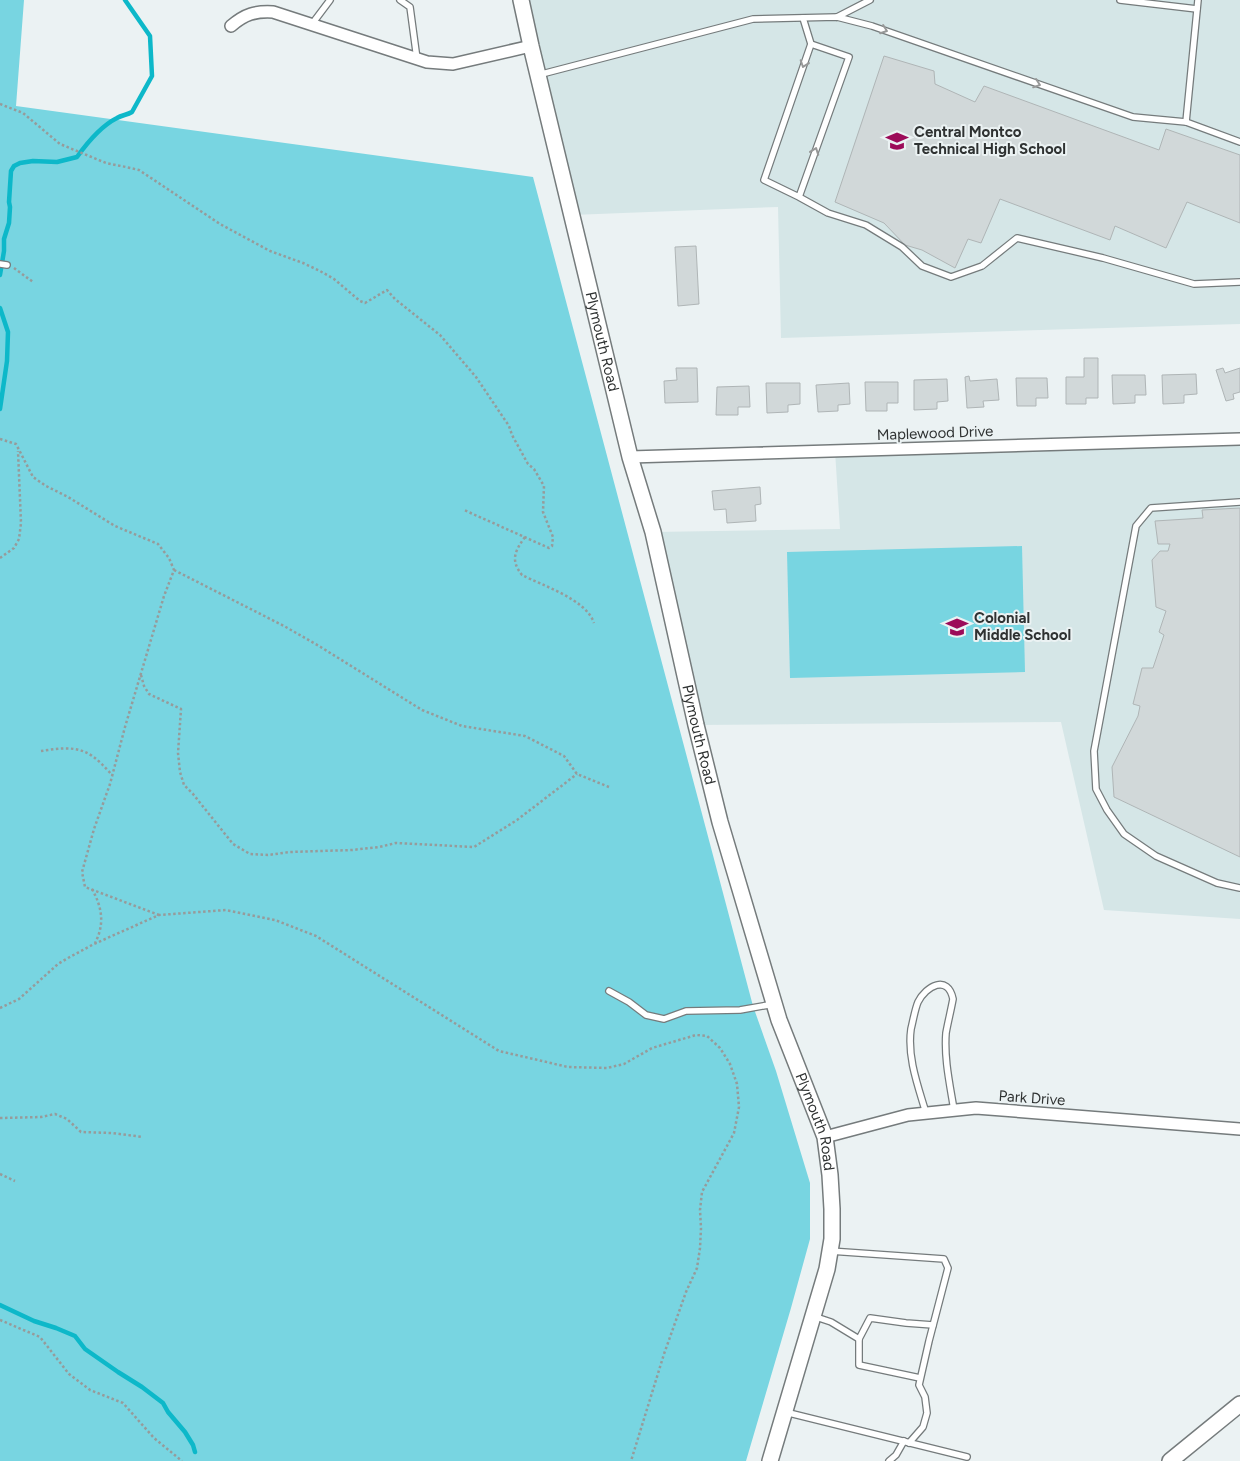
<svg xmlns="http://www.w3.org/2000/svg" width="1240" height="1461" viewBox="0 0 1240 1461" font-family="Figtree,sans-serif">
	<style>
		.built { fill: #d5e6e7 }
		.green { fill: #78d5e1 }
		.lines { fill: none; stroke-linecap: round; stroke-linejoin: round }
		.stream { stroke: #0db8c9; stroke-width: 4.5 }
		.building { fill: #d1d8d9; stroke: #afb5b6 }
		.lane-casing { stroke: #757b7c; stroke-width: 8 }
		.street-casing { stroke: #757b7c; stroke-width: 14 }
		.secondary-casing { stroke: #757b7c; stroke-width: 18 }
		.path { stroke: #969b9b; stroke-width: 2.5; stroke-dasharray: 2.5 2.5; stroke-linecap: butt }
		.lane { stroke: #fff; stroke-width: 5.5 }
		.street { stroke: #fff; stroke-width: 11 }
		.secondary { stroke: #fff; stroke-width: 15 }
		.oneway { stroke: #979898 }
		.labels { text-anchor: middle; stroke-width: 4; stroke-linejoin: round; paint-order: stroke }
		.poi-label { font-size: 15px; font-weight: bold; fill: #2f3232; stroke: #ebf2f3; text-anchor: start }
		.street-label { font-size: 15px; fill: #2f3232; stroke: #ebf2f3 }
	</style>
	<rect width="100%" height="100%" fill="#ebf2f3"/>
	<g class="built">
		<path d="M521 0H1240V324L781 338 778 207 572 215Z"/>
		<path d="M1240 439V919L1104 910 1061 722 696 725 653 532 840 529 835 451Z"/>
	</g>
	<g class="green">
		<path d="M0 0H24L16 106 533 177 753 1006 776 1071 810 1183V1239L791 1308 746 1461H0Z"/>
		<path d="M1022 546 1025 672 790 678 787 552Z"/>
	</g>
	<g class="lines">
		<g class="stream">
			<path d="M0 275 4 251V239L9 223 10 207 9 202 11 171 14 166 20 163 33 161 57 162 77 157C87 143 101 126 117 118 122 115 127 115 132 112L152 76 150 36 125 0"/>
			<path d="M0 308 8 332 7 361 0 409"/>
			<path d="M0 1305 34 1321 56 1328 75 1336 85 1349 118 1372 142 1387 163 1403 168 1412 185 1432 193 1445 195 1452"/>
		</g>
	</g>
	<g class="building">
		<path d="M884 56 934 71 935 84 975 102 984 86 1159 150 1166 129 1240 155V223L1187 202 1166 248 1115 226 1110 240 1000 199 981 243 968 239 955 268 922 250 905 245 884 223 835 202Z"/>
		<path d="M696 246 699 304 678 306 675 247Z"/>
		<path d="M1084 358H1098V398H1086V404H1066V377H1084Z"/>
		<path d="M676 368H697L698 402 665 403 664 381 677 380Z"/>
		<path d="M1223 368 1225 373 1240 368V392L1233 394 1234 399 1226 401 1216 370Z"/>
		<path d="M1196 374 1197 394 1184 395V403L1163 404 1162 375Z"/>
		<path d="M1112 375H1145L1146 395H1135V403L1113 404Z"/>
		<path d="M969 376 970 381 997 379 999 400 983 401 984 407 967 408 965 377Z"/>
		<path d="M1016 378H1047L1048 398H1036V406H1017Z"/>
		<path d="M947 379 948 401 937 402V409L914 410V380Z"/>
		<path d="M865 382H898V403H887V411H866Z"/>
		<path d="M766 383H800V404L788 405V412L767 413Z"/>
		<path d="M849 383 850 404 838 405V411L818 412 816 385Z"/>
		<path d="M749 386 750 407H738V415H716L717 387Z"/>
		<path d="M760 487 761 504 755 505 756 521 727 523 726 509 714 510 712 491Z"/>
		<path d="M1240 508V857L1114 797 1112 767 1138 716 1140 706 1133 704 1142 668H1153L1164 635 1159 632 1166 611 1156 607 1152 560 1160 551H1168L1170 544H1158L1155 521 1203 518 1202 510Z"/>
	</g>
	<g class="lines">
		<g class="lane-casing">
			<g id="lane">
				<path d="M400 0 410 7 417 59"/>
				<path d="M1120 0 1197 9"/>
				<path d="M1198 0 1186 122 1240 142"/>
				<path d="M837 17 870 0"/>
				<path d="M803 18 811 44"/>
				<path d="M312 24 330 0"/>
				<path d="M538 75 753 19 837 17 872 26 1133 117 1186 122"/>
				<path d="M799 197 849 57 811 44 764 180 799 197 828 213 866 225 902 247 922 266 951 277 982 266 1017 238 1103 258 1194 284 1240 282"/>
				<path d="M0 264 7 265"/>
				<path d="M1240 502 1151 508 1136 526 1094 751 1096 789 1107 810 1124 834 1156 856 1217 883 1240 888"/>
				<path d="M609 991 629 1002 646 1015 664 1019 686 1011 740 1010 774 1004"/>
				<path d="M926 1113C918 1086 907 1057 911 1029 913 1021 915 1009 918 1002 926 986 948 974 953 999 951 1010 948 1022 946 1033 944 1059 950 1085 954 1110"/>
				<path d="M830 1251 944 1259 948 1268 929 1341 919 1385 925 1397 927 1413 923 1427 909 1443"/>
				<path d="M813 1316 831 1322 859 1339 870 1318 906 1323 933 1325"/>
				<path d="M859 1339V1365L920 1378"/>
				<path d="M785 1412 967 1457"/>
				<path d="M889 1461 896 1455 904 1441"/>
			</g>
		</g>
		<g class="street-casing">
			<g id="street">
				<path d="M231 26C245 14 255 11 273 12L427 62 453 64 531 46"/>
				<path d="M630 457 1240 439"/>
				<path d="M825 1137 908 1115 976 1108 1240 1129"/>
			</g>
		</g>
		<g class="secondary-casing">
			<g id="secondary">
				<path id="s1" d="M521 0 531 46 630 457 653 532 696 725 720 822 779 1020 825 1137 830 1175 832 1209V1239L827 1269 770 1461"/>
				<path d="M1170 1461 1240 1404"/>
			</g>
		</g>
		<g class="path">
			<path d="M0 104 23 113 60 144 106 163 126 167 139 170 220 224 270 251 303 263 320 271 334 279 360 301 365 303 387 290 395 299 440 335 476 377 509 426 512 435 523 455 528 464 534 469 544 486 543 512 553 537 552 546 549 548 464 510"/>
			<path d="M14 268 33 282"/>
			<path d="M0 439 16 444 33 477 46 486 68 497 115 526 158 544 169 558 174 570 164 596 125 727 110 784 94 829 82 872 85 887 159 915"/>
			<path d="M525 537C515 551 510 560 522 575 543 586 586 599 594 623"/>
			<path d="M0 558 14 548 19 539 21 523 18 451"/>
			<path d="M174 570 284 626 319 646 422 710 462 726 525 736 564 756 577 774 609 787"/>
			<path d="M141 675 144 686 149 694 181 709 178 753 180 772 184 785 193 794 233 844 250 854 268 855 290 852 352 850 379 847 396 843 474 847 517 820 577 774"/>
			<path d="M41 751C55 749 72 746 85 752 95 756 105 767 112 775"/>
			<path d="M92 889C102 907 105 924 95 943"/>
			<path d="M0 1008 19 999 58 964 68 958 94 944 159 915 226 910 275 920 316 936 499 1051 568 1067 607 1068 624 1064 652 1048 696 1035 707 1036 720 1048 730 1064 737 1084 739 1107 734 1133 702 1192 700 1210 701 1228 700 1248 697 1268 686 1292 664 1354 631 1461"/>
			<path d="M0 1118 41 1117 55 1114 67 1119 81 1132 112 1133 143 1137"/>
			<path d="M0 1174 15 1181"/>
			<path d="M0 1320 40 1337 69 1374 90 1390 123 1403 154 1438 182 1461"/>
		</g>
		<use href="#lane" class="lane"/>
		<use href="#street" class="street"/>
		<use href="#secondary" class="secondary"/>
	</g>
	<defs><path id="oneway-chevron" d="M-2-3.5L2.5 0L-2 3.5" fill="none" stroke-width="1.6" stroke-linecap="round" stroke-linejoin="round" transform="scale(1.25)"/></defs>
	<g class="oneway">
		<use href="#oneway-chevron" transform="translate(884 30) rotate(20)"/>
		<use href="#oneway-chevron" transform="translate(804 64) rotate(109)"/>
		<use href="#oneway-chevron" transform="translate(1037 84) rotate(19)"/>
		<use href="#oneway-chevron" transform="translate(815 151) rotate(-70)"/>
	</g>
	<defs>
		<g id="school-bare" transform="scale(1.725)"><path d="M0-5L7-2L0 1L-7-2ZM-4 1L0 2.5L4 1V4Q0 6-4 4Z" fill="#9c0b59" stroke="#ebf2f3" stroke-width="2.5" paint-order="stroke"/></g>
	</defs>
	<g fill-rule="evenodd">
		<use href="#school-bare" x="897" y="141"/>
		<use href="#school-bare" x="957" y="627"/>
	</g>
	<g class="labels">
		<g class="poi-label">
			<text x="914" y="137">Central Montco<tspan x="914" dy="17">Technical High School</tspan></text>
			<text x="974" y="623">Colonial<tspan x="974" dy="17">Middle School</tspan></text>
		</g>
		<g class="street-label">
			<text dy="5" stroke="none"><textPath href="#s1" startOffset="351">Plymouth Road</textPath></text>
			<text transform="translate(935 433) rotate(-2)" y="5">Maplewood Drive</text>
			<text dy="5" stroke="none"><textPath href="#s1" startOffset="756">Plymouth Road</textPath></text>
			<text transform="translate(1032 1098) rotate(4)" y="5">Park Drive</text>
			<text dy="5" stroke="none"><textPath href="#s1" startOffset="1161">Plymouth Road</textPath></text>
		</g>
	</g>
</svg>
